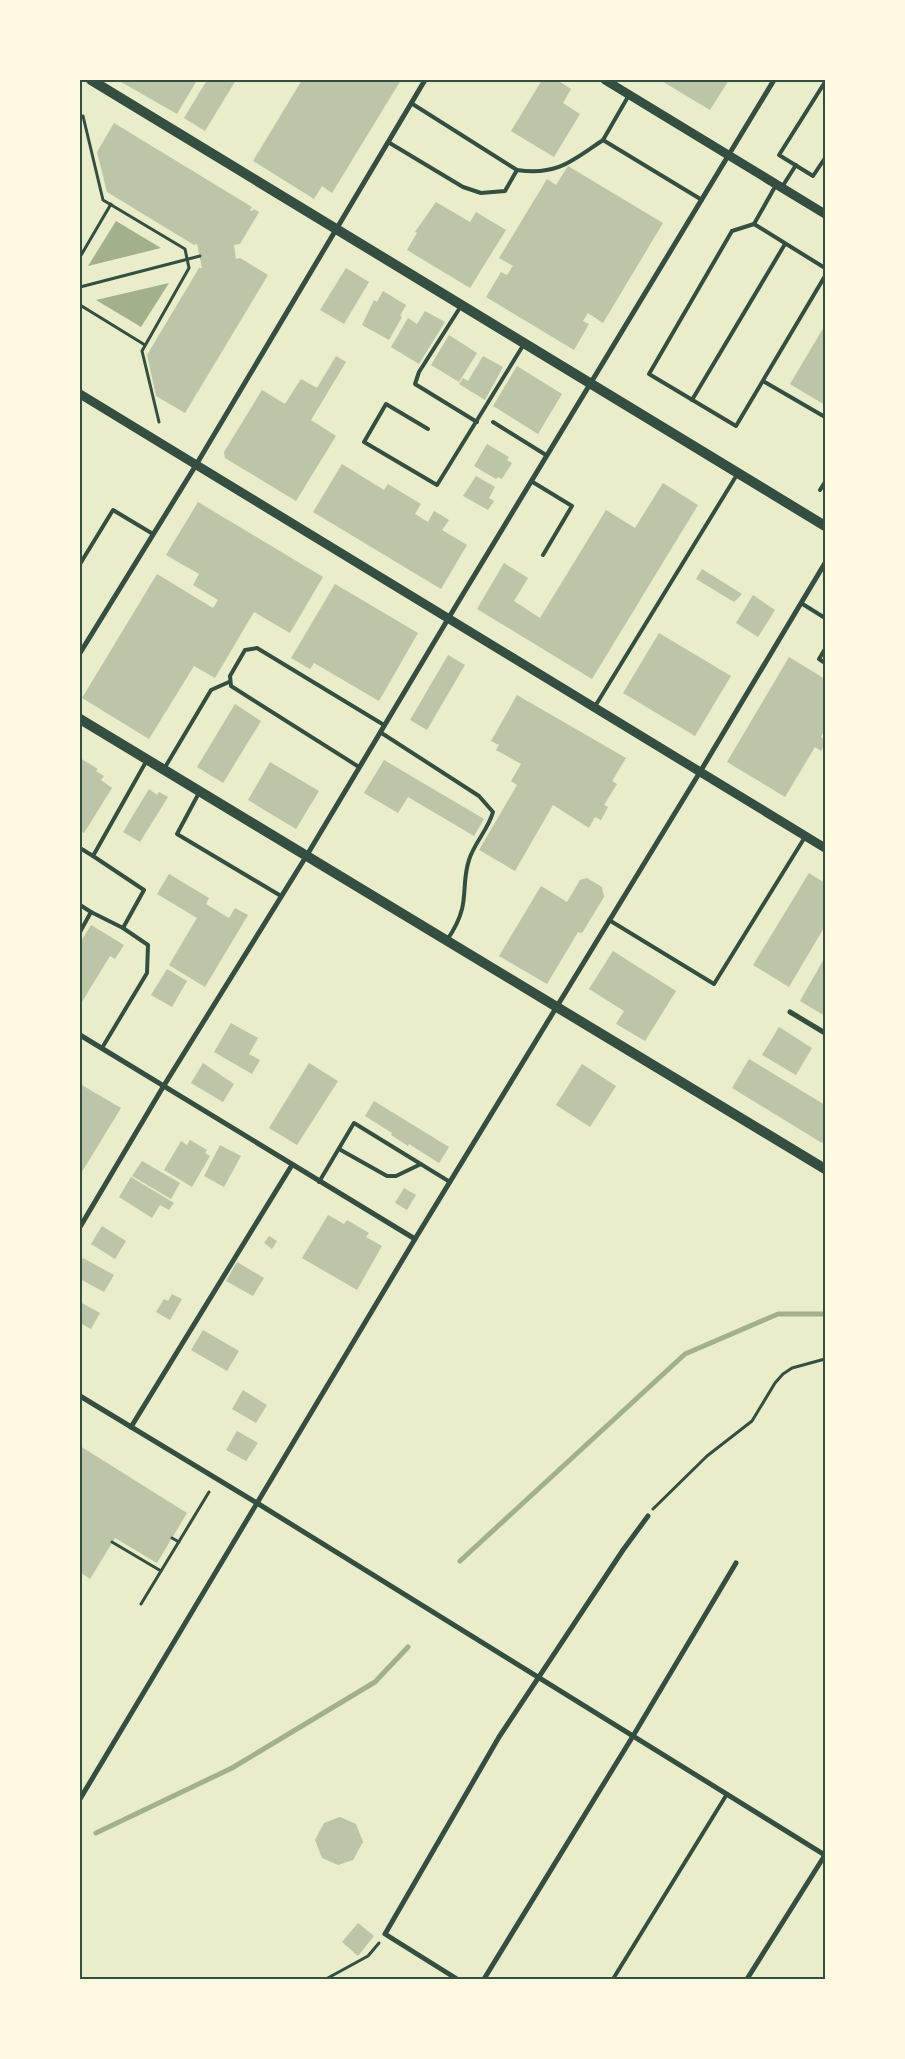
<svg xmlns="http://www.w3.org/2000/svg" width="905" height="2059" viewBox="0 0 905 2059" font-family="'PT Sans',sans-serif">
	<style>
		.water { fill: #a3b18a }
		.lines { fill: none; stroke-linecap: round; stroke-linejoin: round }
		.stream { stroke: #a3b18a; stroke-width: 5 }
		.building { fill: #bcc5a7 }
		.path { stroke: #344e41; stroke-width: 3 }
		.service { stroke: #344e41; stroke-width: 4 }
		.minor { stroke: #344e41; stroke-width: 5 }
		.tertiary { stroke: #344e41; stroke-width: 9 }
		.secondary { stroke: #344e41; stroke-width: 10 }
		.neatline { fill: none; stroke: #344e41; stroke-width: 2 }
	</style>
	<rect width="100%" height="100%" fill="#e9edc9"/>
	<g class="water">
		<path d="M116 221 161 248 88 266Z"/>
		<path d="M169 283 141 327 96 300Z"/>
	</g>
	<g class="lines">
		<g class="stream">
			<path d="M460 1561 685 1354 778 1314H825"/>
			<path d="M96 1833 232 1768 375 1682 408 1647"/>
		</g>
	</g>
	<g class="building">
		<path d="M122 80H197L177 114 121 82Z"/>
		<path d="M207 80H236L205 131 184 118Z"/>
		<path d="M302 80H401L332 193 322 186 314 199 253 161Z"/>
		<path d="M542 80H557L571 89 563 103 580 114 554 157 511 131Z"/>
		<path d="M660 80H729L710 110Z"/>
		<path d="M114 123 252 207 250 210 252 211 254 209 259 212 240 244 234 245 236 259 240 258 268 275 185 413 156 396 147 355 199 268H202L197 244 194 245 107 192 97 152Z"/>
		<path d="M568 166 663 223 603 323 588 313 583 321 589 324 574 350 486 297 501 272 507 275 513 266 499 258 547 179 556 185Z"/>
		<path d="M436 202 470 222 476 212 506 230 470 288 407 250 417 233 415 232Z"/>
		<path d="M346 268 369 282 344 324 320 310Z"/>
		<path d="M383 291 406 305 400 316 402 317 389 340 362 325 374 300 377 302Z"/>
		<path d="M425 311 445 322 419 364 391 347 408 318 417 324Z"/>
		<path d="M825 325V405L790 384Z"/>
		<path d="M449 335 477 353 459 382 431 365Z"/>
		<path d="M336 356 346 362 311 420 336 436 296 501 225 458 224 452 262 390 285 404 301 379 317 388Z"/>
		<path d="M483 356 503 367 485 400 459 384 463 378 468 381Z"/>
		<path d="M517 366 562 394 538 434 493 406Z"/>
		<path d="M487 444 509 457 507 460 512 463 502 479 498 477 496 479 474 466Z"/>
		<path d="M342 464 384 490 388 484 421 504 415 514 428 522 434 511 449 520 442 530 467 545 441 589 313 512Z"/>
		<path d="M476 476 495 487 489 498 494 501 488 510 463 496Z"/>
		<path d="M663 483 698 505 592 679 477 609 504 563 528 578 514 601 540 618 606 510 635 528Z"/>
		<path d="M198 502 323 577 290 633 254 612 215 678 194 666 149 739 82 698 157 574 213 608 218 600 193 585 199 574 166 555Z"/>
		<path d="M702 569 742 594 734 602 696 579Z"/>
		<path d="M335 584 418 633 379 701 314 663 310 669 291 658Z"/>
		<path d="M753 595 775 610 758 637 736 623Z"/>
		<path d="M659 633 731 676 695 736 623 693Z"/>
		<path d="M448 655 465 665 427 730 410 720Z"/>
		<path d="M789 657 825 679V729L821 737 825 740V744L821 751 815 747 785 797 727 762Z"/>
		<path d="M517 695 626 758 612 781 617 784 604 805 608 807 601 820 595 817 589 828 553 805 515 871 479 850 517 785 511 781 521 764 496 750 499 745 491 741Z"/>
		<path d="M235 704 261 721 223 783 197 767Z"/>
		<path d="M80 758 98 769 96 771 104 776 101 780 112 788 84 833 80 831Z"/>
		<path d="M384 760 484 819 474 836 408 797 398 813 364 793Z"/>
		<path d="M270 762 319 791 296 829 248 800Z"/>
		<path d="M149 789 157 795 159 792 168 797 140 842 123 832Z"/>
		<path d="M809 873 825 883V926L789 987 753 965Z"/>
		<path d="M169 874 209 898 206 904 229 918 235 908 248 915 205 987 169 965 197 918 157 894Z"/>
		<path d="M587 878 602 887 604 897 582 933 578 932 547 984 499 956 541 886 567 902 580 880Z"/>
		<path d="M91 925 124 945 115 959 110 956 80 1005V943Z"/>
		<path d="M613 951 676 991 645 1041 616 1024 624 1011 589 989Z"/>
		<path d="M825 957V1016L800 1001Z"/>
		<path d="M167 969 187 981 172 1007 151 995Z"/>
		<path d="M231 1023 258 1038 249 1054 260 1060 252 1074 214 1052Z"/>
		<path d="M779 1027 812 1048 796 1075 762 1055Z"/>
		<path d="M749 1059 825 1105V1139L822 1143 732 1088Z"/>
		<path d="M203 1063 234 1084 223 1102 191 1083Z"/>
		<path d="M309 1063 338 1081 297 1145 269 1128Z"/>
		<path d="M582 1064 616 1086 590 1127 556 1105Z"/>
		<path d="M80 1084 121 1108 80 1175Z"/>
		<path d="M374 1101 449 1147 439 1163 409 1144 408 1146 391 1135 392 1133 365 1116Z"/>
		<path d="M190 1140 207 1150 205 1153 210 1156 192 1187 164 1170 181 1141 187 1145Z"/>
		<path d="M220 1145 241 1156 224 1187 204 1176Z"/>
		<path d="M142 1161 180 1183 171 1199 132 1176Z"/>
		<path d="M131 1177 174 1203 169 1210 160 1205 152 1218 119 1197Z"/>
		<path d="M404 1188 416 1195 407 1210 395 1203Z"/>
		<path d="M328 1215 344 1224 347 1220 369 1233 366 1237 382 1246 357 1290 302 1258Z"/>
		<path d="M102 1226 126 1241 115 1259 91 1244Z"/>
		<path d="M269 1236 277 1241 272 1249 264 1243Z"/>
		<path d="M83 1258 114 1275 104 1292 80 1279V1263Z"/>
		<path d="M237 1262 264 1278 253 1296 226 1281Z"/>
		<path d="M172 1294 182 1299 170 1320 156 1312 164 1299 168 1301Z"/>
		<path d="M80 1302 100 1313 91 1329 80 1323Z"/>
		<path d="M203 1330 239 1351 227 1371 191 1350Z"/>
		<path d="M243 1390 267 1405 256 1423 232 1409Z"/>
		<path d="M237 1431 258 1443 246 1461 226 1450Z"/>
		<path d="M80 1446 187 1513 157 1563 115 1538 90 1579 80 1572Z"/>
		<path d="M340 1817 356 1824 363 1842 353 1860 338 1865 322 1858 315 1840 324 1823Z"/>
		<path d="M358 1923 374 1936 358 1956 342 1942Z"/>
	</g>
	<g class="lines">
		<g class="path">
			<path d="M83 116 103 200 185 249 189 268 142 351 159 422"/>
			<path d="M80 257 111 204"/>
			<path d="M80 287 200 256"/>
			<path d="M80 305 145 345"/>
			<path d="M653 1509 707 1456 752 1421 775 1383 783 1374 792 1368 825 1359"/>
			<path d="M172 1538 179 1542"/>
			<path d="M112 1542 161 1571"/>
			<path d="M141 1604 209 1492"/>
			<path d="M326 1979 368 1956 379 1943"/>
		</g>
		<g class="service">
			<path d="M825 82 779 155 813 176 825 158"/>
			<path d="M629 95 603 140 702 200"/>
			<path d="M411 103 517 170C557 176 572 161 603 140"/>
			<path d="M388 142 463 187 481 193 505 191 517 170"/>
			<path d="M782 187 796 165"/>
			<path d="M754 224 776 185"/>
			<path d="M825 268 754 224 732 231 649 374 736 426 825 276"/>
			<path d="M461 306 419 372 415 384 477 422"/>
			<path d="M763 381 825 417"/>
			<path d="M692 400 785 244"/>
			<path d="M493 422 546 455"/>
			<path d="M428 429 386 404 364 442 437 485 524 344"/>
			<path d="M531 481 572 506 543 555"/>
			<path d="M820 490 825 482"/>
			<path d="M80 564 113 510 153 534"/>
			<path d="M801 603 825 618"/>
			<path d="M825 649 819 659 825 663"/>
			<path d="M594 708 738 473"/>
			<path d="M380 732 479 796 493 812C488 830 474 843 469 860 463 878 466 893 462 909 459 921 454 930 447 940"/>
			<path d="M359 767 231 686 230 676 245 650 257 648 384 725"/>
			<path d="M164 769 211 690 229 682"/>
			<path d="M200 791 177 834 281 896"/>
			<path d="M80 848 93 856"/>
			<path d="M80 905 91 912 80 932"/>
			<path d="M91 912 123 928 148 945 147 973 102 1048"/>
			<path d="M609 920 714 984 805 837"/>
			<path d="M123 928 144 890 93 856 147 760"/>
			<path d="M339 1149 387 1176H396L421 1164"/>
			<path d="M319 1182 354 1123 450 1182"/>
			<path d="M613 1979 727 1794"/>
		</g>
		<g class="minor">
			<path d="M80 653 196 465 425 80"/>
			<path d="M790 1012 825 1033"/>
			<path d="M80 1035 415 1239"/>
			<path d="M80 1227 163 1087 307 855 457 604 774 80"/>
			<path d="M80 1396 257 1503 825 1855"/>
			<path d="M131 1427 292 1165"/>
			<path d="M80 1799 415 1239 700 772 825 563"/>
			<path d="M457 1979 385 1934 499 1737 623 1550 648 1516"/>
			<path d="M484 1979 633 1736 736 1563"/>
			<path d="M747 1979 825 1855"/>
		</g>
		<g class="tertiary">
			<path d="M605 80 825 214"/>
			<path d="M80 394 825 848"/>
		</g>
		<g class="secondary">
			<path d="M91 80 825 526"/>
			<path d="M80 719 825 1169"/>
		</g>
	</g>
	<rect width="905" height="2059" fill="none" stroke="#fefae0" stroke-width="162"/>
	<rect x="81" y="81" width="743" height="1897" class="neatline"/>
</svg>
